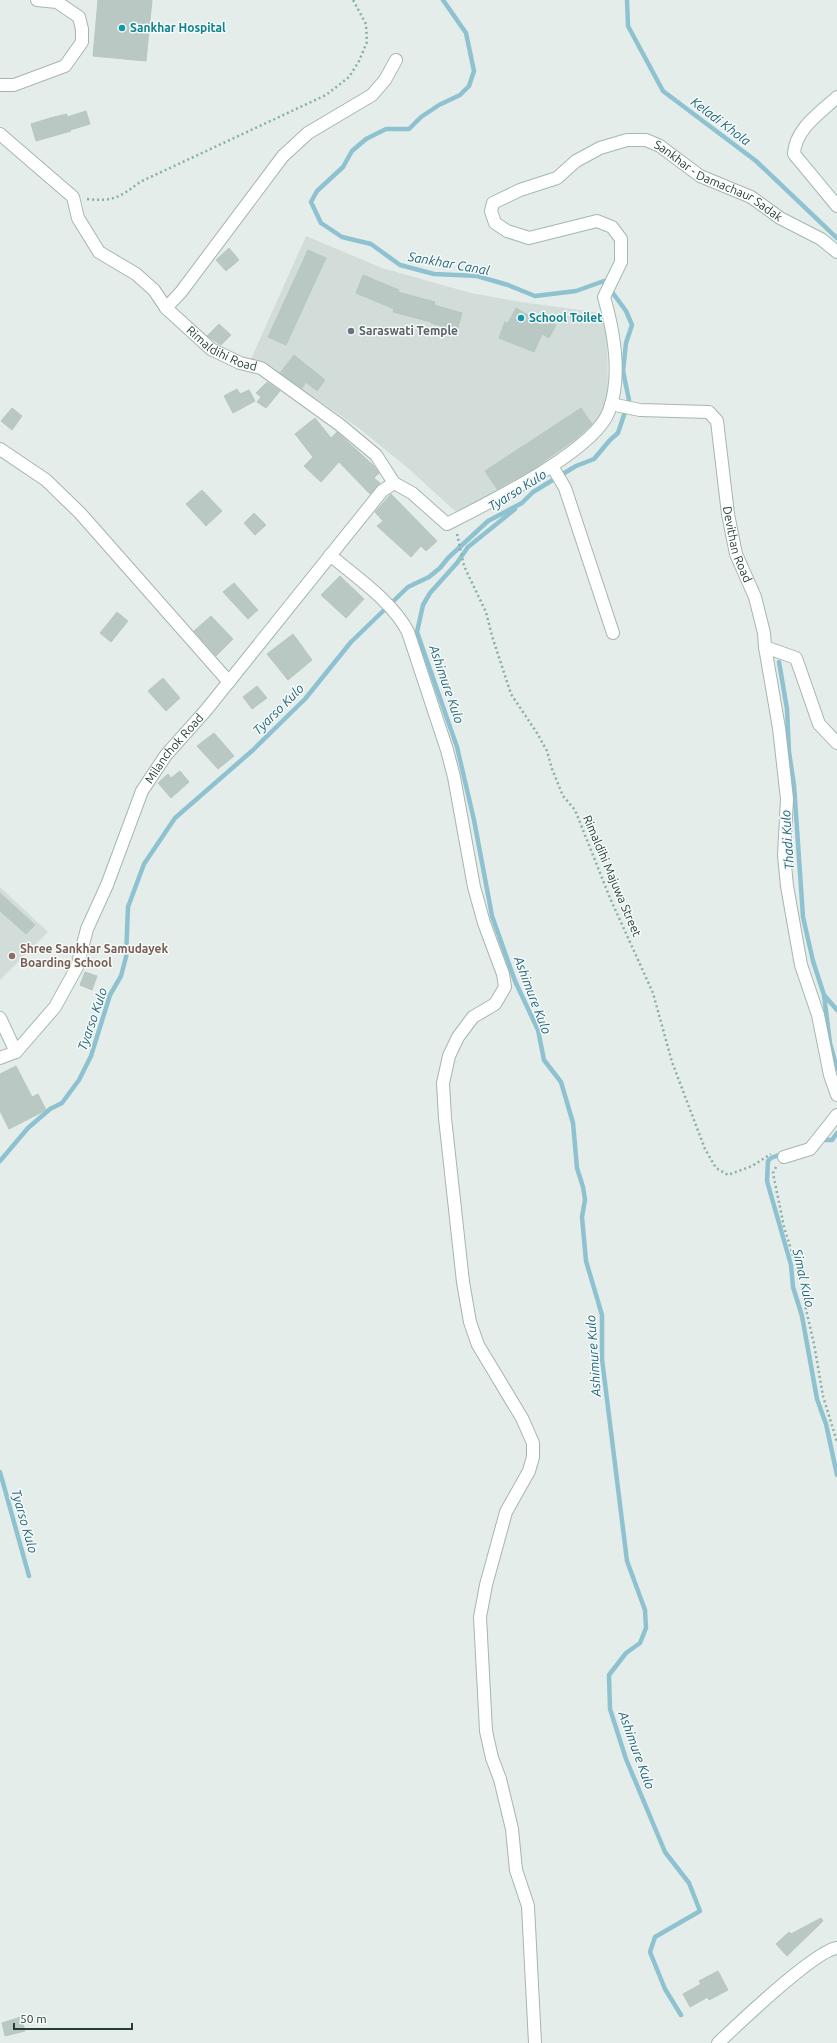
<svg xmlns="http://www.w3.org/2000/svg" width="837" height="2043" viewBox="0 0 837 2043" font-family="Ubuntu,sans-serif">
	<style>
		.built { fill: #d2ddd9 }
		.lines { fill: none; stroke-linecap: round; stroke-linejoin: round }
		.stream { stroke: #8fc2d0; stroke-width: 4.5 }
		.building { fill: #bac8c3; stroke: #b7c7c1 }
		.street-casing { stroke: #a7b5b1; stroke-width: 14 }
		.secondary-casing { stroke: #a3b9b2; stroke-width: 14 }
		.path { stroke: #86b0a5; stroke-width: 2.5; stroke-dasharray: 2 3; stroke-linecap: butt }
		.street { stroke: #fff; stroke-width: 12 }
		.secondary { stroke: #fff; stroke-width: 12 }
		.culture-dot { fill: #0f9aa8; stroke: #f5faf8; stroke-width: 1.5 }
		.worship-dot { fill: #6b7280; stroke: #f5faf8; stroke-width: 1.5 }
		.education-dot { fill: #8d6e63; stroke: #f5faf8; stroke-width: 1.5 }
		.labels { text-anchor: middle; stroke-width: 3; stroke-linejoin: round; paint-order: stroke }
		.culture-label { font-size: 12px; font-weight: bold; fill: #0d838f; stroke: #f5faf8; text-anchor: start }
		.street-label { font-size: 12px; fill: #243e39; stroke: #f5faf8 }
		.worship-label { font-size: 12px; font-weight: bold; fill: #5b616d; stroke: #f5faf8; text-anchor: start }
		.education-label { font-size: 12px; font-weight: bold; fill: #785e54; stroke: #f5faf8; text-anchor: start }
		.water-label { font-size: 13px; font-style: italic; fill: #206479; stroke: #f5faf8 }
	</style>
	<rect width="100%" height="100%" fill="#e4edea"/>
	<g class="built">
		<path d="M306 236 382 268 471 293 521 302 602 313 607 337 608 396 604 412 590 435 495 496 456 512 409 469 360 429 324 404 251 359Z"/>
		<path d="M0 887 48 932 0 980Z"/>
	</g>
	<g class="lines">
		<g class="stream">
			<path d="M627 0 628 26 663 91 756 161 837 238"/>
			<path d="M515 509 468 547 457 563 430 593 423 605 417 632 457 747 474 820 492 916 515 981 538 1030 544 1060 561 1082 573 1123 577 1168 583 1187 585 1200 582 1217 586 1261 602 1315V1359L627 1561 645 1610 646 1628 640 1643 626 1653 609 1675 610 1709 626 1759 665 1852 689 1883 700 1911 655 1937 650 1952 665 1989 681 2015"/>
			<path d="M779 662 787 709 789 752 794 785 803 917 813 961 824 995 837 1010"/>
			<path d="M824 995 830 1043 837 1069"/>
			<path d="M820 1140H832L837 1133"/>
			<path d="M784 1153 771 1158 768 1161 767 1181 791 1265 793 1287 802 1316 817 1399 826 1424 837 1475"/>
			<path d="M0 1161 28 1128 50 1109 62 1103 79 1080 91 1056 110 995 121 976 126 957 128 907 144 864 175 818 253 750 305 699 351 642 408 587 429 577 440 568 448 558 488 521 522 503 533 492 576 466 594 459 610 440 618 433 629 400 623 371 626 343 632 325 626 311 604 281 576 291 535 296 508 285 477 276 434 274 400 265 371 244 342 237 321 223 311 202 317 191 343 167 352 151 366 139 386 129H409L421 117 439 105 460 95 469 86 474 71 466 33 443 0"/>
			<path d="M0 1472 29 1576"/>
		</g>
	</g>
	<g class="building">
		<path d="M98 0H152L146 61 93 56Z"/>
		<path d="M86 111 90 124 70 130 71 131 36 141 31 124 50 118 67 114V117Z"/>
		<path d="M229 248 239 260 226 271 216 260Z"/>
		<path d="M308 250 326 258 286 345 268 337Z"/>
		<path d="M363 275 399 290 398 292 435 302 434 305 462 313 457 331 431 323V322L393 312 394 309 356 293Z"/>
		<path d="M516 308 533 318 534 315 556 325 549 338 542 334 534 352 499 338 505 322 508 323Z"/>
		<path d="M219 324 231 335 221 345 207 336Z"/>
		<path d="M294 355 325 380 317 391 306 382 302 388 280 373Z"/>
		<path d="M267 382 280 391 266 408 257 402 261 397 256 393Z"/>
		<path d="M237 389 240 394 249 390 255 401 233 413 224 396Z"/>
		<path d="M12 408 22 416 12 430 1 421Z"/>
		<path d="M581 408 592 424 578 437 533 469 497 489 485 471Z"/>
		<path d="M315 418 331 438 337 432 373 465 379 473 374 478 380 483 370 494 339 462 321 482 304 466 313 457 295 434Z"/>
		<path d="M202 490 222 511 206 526 186 504Z"/>
		<path d="M391 494 437 541 426 551 421 546 411 557 377 526 383 521 375 512Z"/>
		<path d="M254 513 266 525 255 535 244 523Z"/>
		<path d="M340 576 364 599 346 618 321 595Z"/>
		<path d="M234 583 258 610 248 619 223 592Z"/>
		<path d="M117 612 128 621 111 642 100 633Z"/>
		<path d="M211 616 233 639 216 656 194 631Z"/>
		<path d="M293 634 312 660 288 680 267 654Z"/>
		<path d="M163 678 180 698 166 711 148 691Z"/>
		<path d="M257 686 267 698 252 709 243 697Z"/>
		<path d="M214 733 234 756 218 769 197 746Z"/>
		<path d="M180 771 189 782 171 798 158 783 168 774 171 778Z"/>
		<path d="M0 893 35 925 26 934 0 911Z"/>
		<path d="M85 972 97 976 92 990 80 985Z"/>
		<path d="M16 1066 32 1097 38 1094 46 1110 9 1129 0 1111V1074Z"/>
		<path d="M821 1918 823 1921 787 1956 776 1944 789 1932 791 1934Z"/>
		<path d="M718 1971 728 1990 709 2000 708 1997 690 2007 683 1994 701 1984 699 1981Z"/>
		<path d="M21 2017 25 2031 5 2036 2 2023Z"/>
	</g>
	<g class="lines">
		<g class="street-casing">
			<g id="street">
				<path d="M0 85H14L65 66 82 42V29L79 17 57 2 37 0"/>
				<path id="s1" d="M0 134 73 197 78 218 99 252 136 274 154 290 166 308 211 349 240 363 261 368 340 425 376 455 394 483"/>
				<path d="M166 308 181 292 283 156 308 133 372 95 385 80 396 60"/>
				<path id="s2" d="M611 404 640 410 709 412 717 421 728 514 736 554 755 597 764 633 765 647 796 658 819 724 837 743"/>
				<path d="M0 449 46 480 80 513 229 682"/>
				<path d="M552 466 565 488 613 633"/>
				<path d="M330 555C356 577 393 602 408 632L447 750 454 777 474 887 484 923 503 974 505 987 495 1004 473 1017 458 1037 449 1056 443 1083 445 1118 463 1282 470 1322 478 1345 522 1418 533 1443V1457L529 1471 506 1512 486 1585 480 1617 486 1731 492 1758 500 1779 512 1829 516 1870 528 1906 535 2043"/>
				<path d="M765 647 779 728 787 799 784 855 787 886 801 965 818 1015 830 1075 837 1095"/>
				<path d="M0 1058 16 1052"/>
				<path d="M784 1157 810 1149 837 1115"/>
			</g>
		</g>
		<g class="secondary-casing">
			<g id="secondary">
				<path d="M837 97C820 113 795 129 794 154L837 206"/>
				<path id="s3" d="M0 1018 16 1052 55 1007 77 967 87 929 107 885 142 791 166 755 207 709 382 491 394 483 412 493 447 524C486 504 595 451 609 411 622 376 614 332 604 297L621 262V239L612 227 597 221 529 238 507 231 495 223 491 211 493 203 520 190 557 178 576 161 600 148 627 140H646L660 146 700 176 751 197 780 218 821 239 837 252"/>
				<path d="M718 2043C738 2024 815 1951 837 1948"/>
			</g>
		</g>
		<g class="path">
			<path d="M87 199C113 202 120 197 140 182L326 95 349 77 359 61 367 42 366 24 353 0"/>
			<path d="M457 534 464 566 486 612 492 636 511 694 537 733 547 751 552 769 563 796 575 810 610 898 653 993 672 1062 705 1149 716 1168 728 1175 752 1166 771 1154"/>
			<path d="M776 1167 773 1173 784 1227 795 1262 814 1344 823 1396 837 1442"/>
		</g>
		<use href="#street" class="street"/>
		<use href="#secondary" class="secondary"/>
	</g>
	<g class="culture-dot">
		<circle cx="122" cy="28" r="4"/>
		<circle cx="521" cy="318" r="4"/>
	</g>
	<circle class="worship-dot" cx="351" cy="331" r="4"/>
	<circle class="education-dot" cx="12" cy="956" r="4"/>
	<g class="labels">
		<g class="culture-label">
			<text x="130" y="32">Sankhar Hospital</text>
			<text x="529" y="322">School Toilet</text>
		</g>
		<g class="street-label">
			<text dy="4" stroke="none"><textPath href="#s3" startOffset="1587">Sankhar - Damachaur Sadak</textPath></text>
			<text dy="4" stroke="none"><textPath href="#s1" startOffset="317">Rimaldihi Road</textPath></text>
			<text dy="4" stroke="none"><textPath href="#s2" startOffset="236">Devithan Road</textPath></text>
			<text dy="4" stroke="none"><textPath href="#s3" startOffset="384">Milanchok Road</textPath></text>
			<text transform="translate(612 876) rotate(67)" y="4">Rimaldihi Majuwa Street</text>
		</g>
		<g class="worship-label">
			<text x="359" y="335">Saraswati Temple</text>
		</g>
		<g class="education-label">
			<text x="20" y="953">Shree Sankhar Samudayek<tspan x="20" dy="14">Boarding School</tspan></text>
		</g>
		<g class="water-label">
			<text transform="translate(721 121) rotate(37)" y="5">Keladi Khola</text>
			<text transform="translate(449 263) rotate(10)" y="5">Sankhar Canal</text>
			<text transform="translate(517 490) rotate(-32)" y="5">Tyarso Kulo</text>
			<text transform="translate(447 684) rotate(71)" y="5">Ashimure Kulo</text>
			<text transform="translate(278 709) rotate(-45)" y="5">Tyarso Kulo</text>
			<text transform="translate(787 840) rotate(-94)" y="5">Thadi Kulo</text>
			<text transform="translate(533 995) rotate(69)" y="5">Ashimure Kulo</text>
			<text transform="translate(92 1019) rotate(-71)" y="5">Tyarso Kulo</text>
			<text transform="translate(804 1278) rotate(77)" y="5">Simal Kulo</text>
			<text transform="translate(593 1356) rotate(-94)" y="5">Ashimure Kulo</text>
			<text transform="translate(25 1521) rotate(74)" y="5">Tyarso Kulo</text>
			<text transform="translate(637 1750) rotate(70)" y="5">Ashimure Kulo</text>
		</g>
	</g>
	<path d="M14 2023v6h118v-6" fill="none" stroke="#243e39" stroke-width="2"/>
	<text x="20" y="2023" font-size="12" fill="#243e39" stroke="#f5faf8" stroke-width="3" paint-order="stroke">50 m</text>
</svg>
